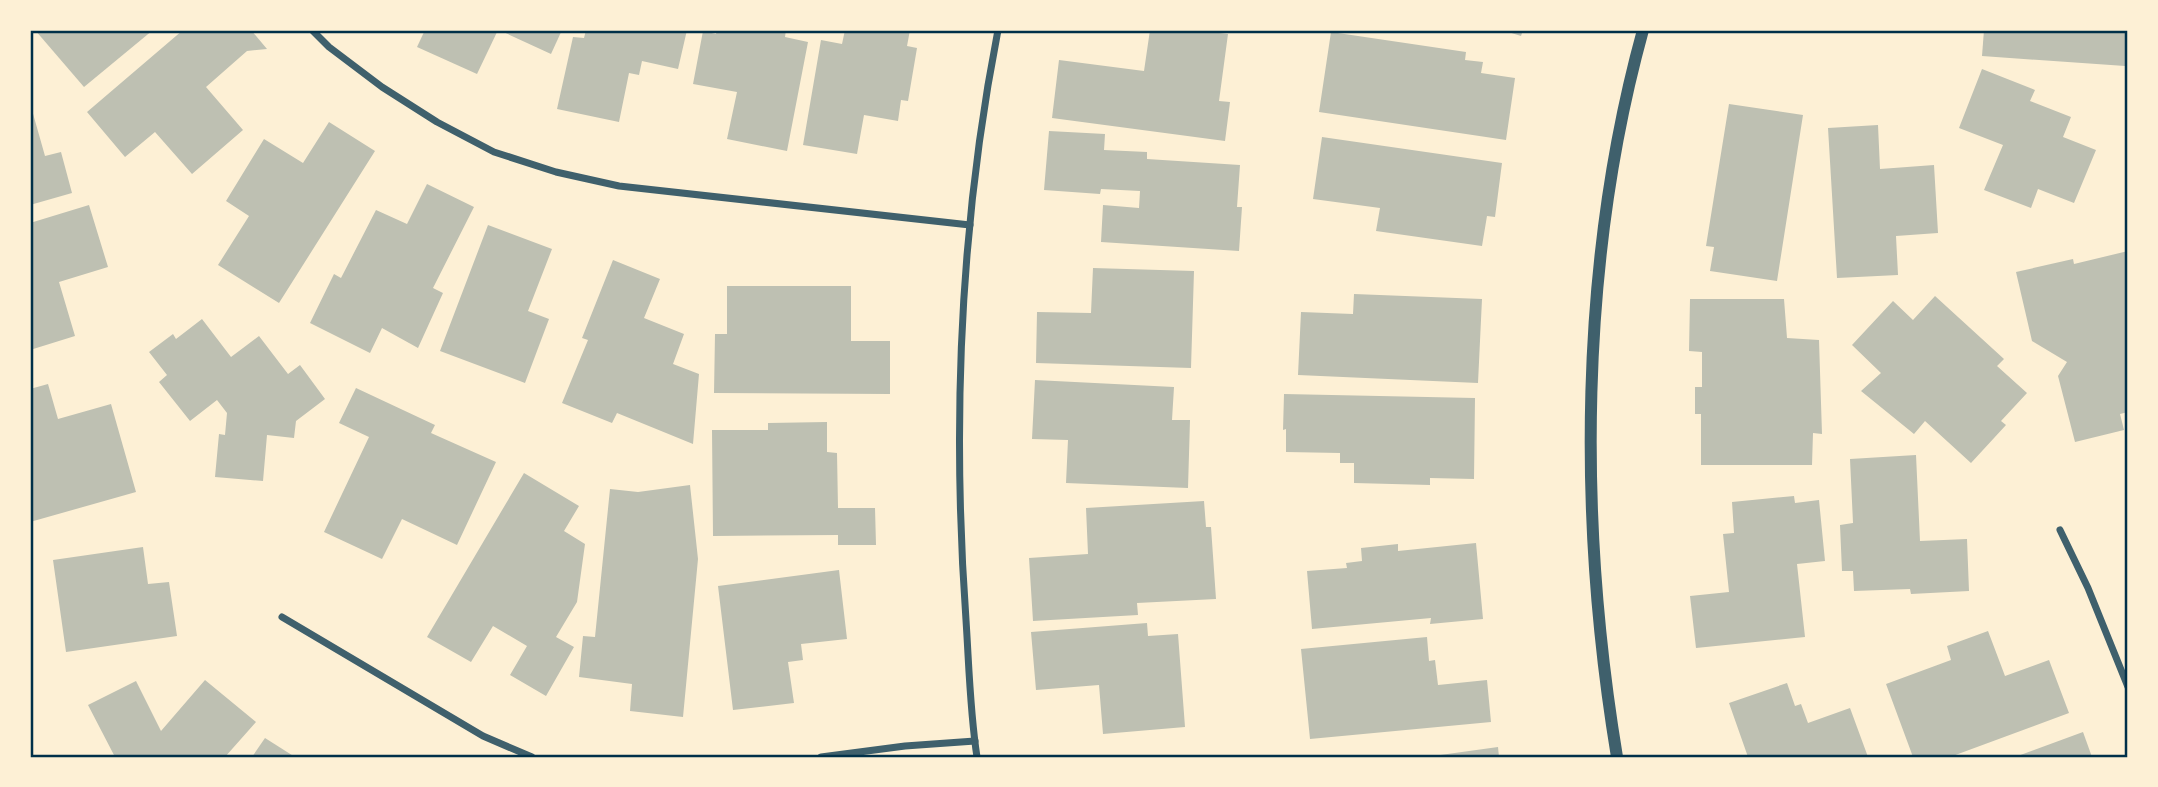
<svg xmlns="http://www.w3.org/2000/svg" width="2158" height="787" viewBox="0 0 2158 787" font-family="'Playfair Display',serif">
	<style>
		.building { fill: #bec0b2 }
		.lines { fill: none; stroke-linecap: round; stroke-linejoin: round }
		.minor { stroke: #3f606c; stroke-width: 7 }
		.tertiary { stroke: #3f606c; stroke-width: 12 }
		.neatline { fill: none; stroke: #003049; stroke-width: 2.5 }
	</style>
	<rect width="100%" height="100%" fill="#fdf0d5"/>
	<g class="building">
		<path d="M35 30H153L84 87Z"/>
		<path d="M183 30H251L267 49 247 51 206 87 243 130 192 174 155 132 125 157 87 112Z"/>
		<path d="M425 30H498L477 74 417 47Z"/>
		<path d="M499 30H562L551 54Z"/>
		<path d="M586 30H687L678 69 642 61 639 75 629 73 619 122 557 109 573 37 584 38Z"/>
		<path d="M717 30H786L785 37 808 42 787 151 727 139 737 92 693 84 703 31 716 34Z"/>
		<path d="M845 30H910L907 46 917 48 908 101 901 100 898 121 864 115 857 154 803 145 821 40 842 44Z"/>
		<path d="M1150 30H1193L1228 34 1219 101 1230 102 1225 141 1052 118 1059 60 1144 71Z"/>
		<path d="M1502 30H1523L1521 36Z"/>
		<path d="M1984 30H2128L2125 66 1982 56Z"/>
		<path d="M1331 32 1466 52 1465 60 1483 62 1481 73 1515 78 1506 140 1319 112Z"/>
		<path d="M1982 69 2035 90 2030 101 2071 117 2063 137 2096 150 2074 203 2038 189 2031 208 1984 190 2003 145 1959 128Z"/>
		<path d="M30 103 45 156 61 152 72 193 30 205Z"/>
		<path d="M1729 104 1803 115 1777 281 1710 271 1714 247 1706 246Z"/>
		<path d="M329 122 375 151 279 303 218 265 249 216 226 201 264 139 303 163Z"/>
		<path d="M1878 125 1880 169 1934 165 1938 233 1896 236 1898 275 1837 278 1828 128Z"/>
		<path d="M1049 131 1105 134 1104 150 1147 152V159L1240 165 1237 207H1242L1239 251 1101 242 1103 205 1139 208 1140 191 1101 189 1100 194 1044 190Z"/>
		<path d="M1322 137 1502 163 1495 217 1487 216 1482 246 1376 231 1380 208 1313 199Z"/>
		<path d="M427 184 474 207 433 288 443 293 418 348 382 328 370 353 310 323 334 274 341 278 376 210 407 224Z"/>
		<path d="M89 205 108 267 59 282 75 336 30 350V223Z"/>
		<path d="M488 225 552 249 528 311 549 319 525 383 440 351Z"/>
		<path d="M2128 251V412L2120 414 2124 430 2075 442 2058 376 2067 362 2032 341 2016 272 2073 259 2074 264Z"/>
		<path d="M613 260 660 279 644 318 684 334 673 364 699 374 693 444 617 413 612 423 562 403 588 340 582 338Z"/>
		<path d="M1093 268 1194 271 1191 368 1036 363 1037 312 1091 313Z"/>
		<path d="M727 286H851V341H890V394L714 393 715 334H727Z"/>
		<path d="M1354 294 1482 299 1478 383 1298 375 1301 312 1353 314Z"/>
		<path d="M1935 296 2004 359 1997 366 2027 393 2001 421 2006 425 1971 463 1925 421 1914 434 1861 391 1881 373 1852 345 1893 301 1913 320Z"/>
		<path d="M1690 299H1784L1787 338 1819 340 1822 434 1813 433 1812 465H1701V414H1695V387H1702V352L1689 351Z"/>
		<path d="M202 319 231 357 259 336 288 374 300 365 325 399 296 421 294 438 267 435 263 481 215 477 219 434 225 435 227 413 217 400 190 421 159 382 167 375 149 352 173 334 176 339Z"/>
		<path d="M1035 380 1174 387 1172 420H1190L1188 488 1066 483 1068 440 1032 439Z"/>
		<path d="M48 384 58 419 111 404 136 492 30 522V389Z"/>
		<path d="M356 388 435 425 431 433 496 462 457 545 402 519 382 559 324 532 369 437 339 423Z"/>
		<path d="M1284 394 1475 398 1474 479 1430 478V485L1354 483V463H1340V453L1286 452V429L1283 430Z"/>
		<path d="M827 422V452L837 453 838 508H875L876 545H838V535L713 536 712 430H768V423Z"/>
		<path d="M1916 455 1920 541 1967 539 1969 591 1911 594 1910 589 1854 591 1853 571H1842L1840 525 1853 523 1850 459Z"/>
		<path d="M524 473 579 506 564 531 585 544 577 602 556 637 574 647 546 696 510 675 527 646 493 626 471 662 427 637Z"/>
		<path d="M690 485 698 559 683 717 630 711 632 684 579 677 583 636 595 637 610 489 638 492Z"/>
		<path d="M1794 496 1795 503 1819 500 1825 561 1797 564 1805 637 1696 648 1690 596 1729 592 1723 534 1734 533 1732 502Z"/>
		<path d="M1204 501 1206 527H1211L1216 599 1137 603 1138 615 1033 621 1029 558 1088 554 1086 508Z"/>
		<path d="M1476 543 1483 619 1430 624 1431 618 1312 629 1307 571 1347 568 1346 563 1362 561 1361 548 1398 544V551Z"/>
		<path d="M143 547 148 584 169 582 177 636 66 652 53 560Z"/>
		<path d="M839 570 847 639 801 644 803 660 788 662 794 703 733 710 718 586Z"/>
		<path d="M1147 623 1148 636 1178 634 1185 727 1103 734 1099 685 1036 690 1031 632Z"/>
		<path d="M1988 631 2005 676 2049 660 2069 713 1950 757H1913L1886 684 1951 660 1947 646Z"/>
		<path d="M1427 637 1429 661 1435 660 1438 685 1487 680 1491 722 1310 739 1301 649Z"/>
		<path d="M205 680 256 722 225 757H115L88 705 136 681 161 731Z"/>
		<path d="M1787 683 1795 706 1801 704 1808 723 1850 708 1868 757H1748L1729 703Z"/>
		<path d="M2083 732 2092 757H2015Z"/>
		<path d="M265 738 295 757H252Z"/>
		<path d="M1498 747 1499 757H1433V756Z"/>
	</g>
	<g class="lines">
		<g class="minor">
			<path d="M312 30 329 47 382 87 437 122 494 152 556 172 619 186 970 225"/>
			<path d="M2060 530 2088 588 2128 687"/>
			<path d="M282 617 483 736 532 757"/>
			<path d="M821 757 905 746 975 741"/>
			<path d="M977 757C970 712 969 666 966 620 952 424 960 224 998 30"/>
		</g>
		<path class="tertiary" d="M1617 757C1578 521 1579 262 1643 30"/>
	</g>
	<rect width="2158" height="787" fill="none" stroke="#fdf0d5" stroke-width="63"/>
	<rect x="32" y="32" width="2094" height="724" class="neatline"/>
</svg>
